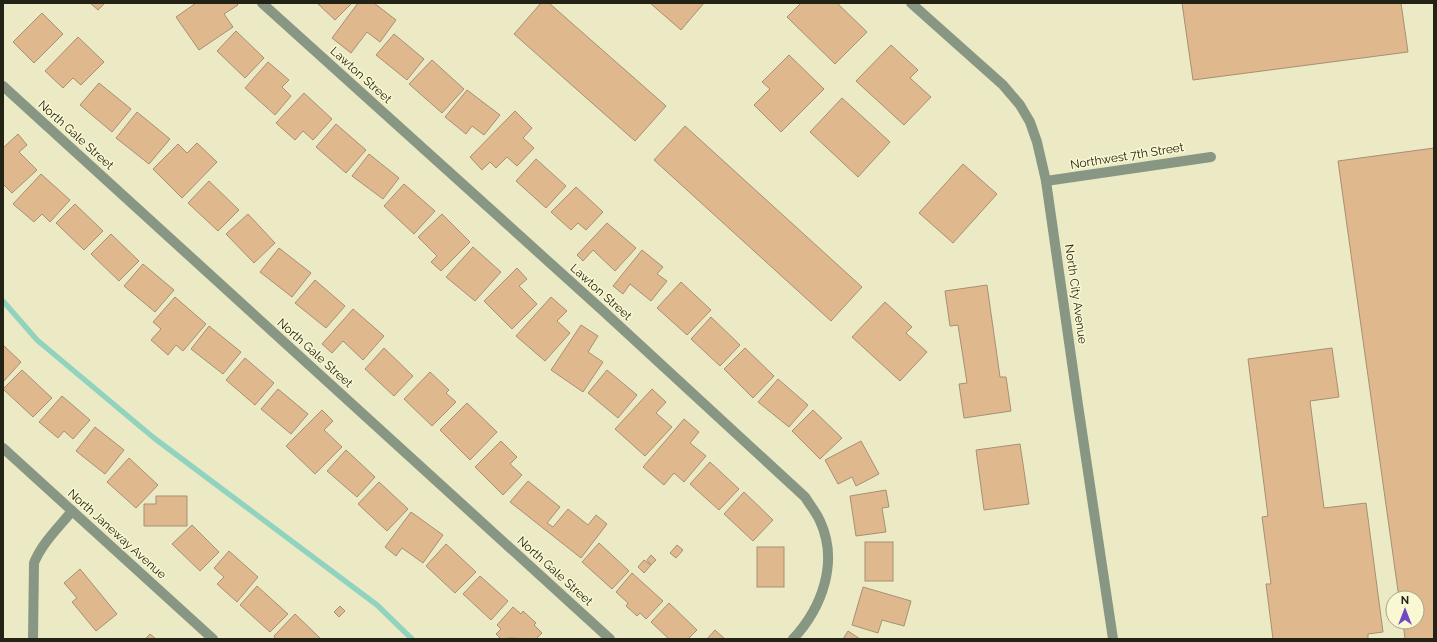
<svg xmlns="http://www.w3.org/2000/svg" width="1437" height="642" viewBox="0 0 1437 642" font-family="Raleway,sans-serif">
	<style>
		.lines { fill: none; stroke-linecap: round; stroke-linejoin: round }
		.stream { stroke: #92d3bf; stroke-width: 5.5 }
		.building { fill: #dfb98d; stroke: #a78f74 }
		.minor { stroke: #889784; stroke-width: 10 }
		.tertiary { stroke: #889784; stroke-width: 10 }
		.labels { text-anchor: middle; stroke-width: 3; stroke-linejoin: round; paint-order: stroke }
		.street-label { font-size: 12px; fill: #232315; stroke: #faf8d2 }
	</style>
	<rect width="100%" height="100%" fill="#eceac5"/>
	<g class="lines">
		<path class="stream" d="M3 301 37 340 154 438 377 605 412 639"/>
	</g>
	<g class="building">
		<path d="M90 3H105L98 10Z"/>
		<path d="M196 3H236L238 5 224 14 233 27 199 50 176 17Z"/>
		<path d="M317 3H352L335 20Z"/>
		<path d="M358 3H374L396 20 380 42 367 32 351 53 332 38Z"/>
		<path d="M541 3H549L666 106 635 141 514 34Z"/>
		<path d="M650 3H704L681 30Z"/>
		<path d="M801 3H837L867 32 835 64 787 17Z"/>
		<path d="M1182 3H1401L1408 52 1193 80Z"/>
		<path d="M42 13 63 34 34 63 13 42Z"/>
		<path d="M236 31 264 58 245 78 217 51Z"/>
		<path d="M394 34 424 59 407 80 376 55Z"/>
		<path d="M78 37 104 62 81 85 73 78 63 88 45 71Z"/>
		<path d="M891 45 918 70 910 78 931 97 904 125 856 81Z"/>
		<path d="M789 55 824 89 781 132 754 105 770 89 762 82Z"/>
		<path d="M432 60 464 89 442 113 409 84Z"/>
		<path d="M268 62 289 80 282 87 291 96 275 115 245 88Z"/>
		<path d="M99 83 131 109 112 132 80 105Z"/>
		<path d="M467 90 500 115 484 135 472 126 466 134 445 117Z"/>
		<path d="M304 93 332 119 313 140 303 131 295 140 276 123Z"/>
		<path d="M842 98 890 142 858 177 810 132Z"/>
		<path d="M515 111 532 128 523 138 534 148 517 166 507 157 496 168 490 162 482 170 470 157Z"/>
		<path d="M137 112 170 139 149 164 116 138Z"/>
		<path d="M336 124 366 150 346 173 316 147Z"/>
		<path d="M685 126 862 287 831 321 654 160Z"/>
		<path d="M18 134 27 145 19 152 37 170 12 193 3 184V148Z"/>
		<path d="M197 143 217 162 182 198 153 169 178 144 187 153Z"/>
		<path d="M1434 148V639H1405L1403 622H1417V598H1399L1338 161Z"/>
		<path d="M369 154 399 178 383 199 352 176Z"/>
		<path d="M536 159 566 186 546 208 516 181Z"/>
		<path d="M963 164 997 194 953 243 919 213Z"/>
		<path d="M41 174 70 200 50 222 42 214 34 222 13 204Z"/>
		<path d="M209 181 239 210 218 231 188 203Z"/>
		<path d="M404 184 435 211 414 234 384 206Z"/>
		<path d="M576 187 603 212 586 230 578 223 571 230 551 212Z"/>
		<path d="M75 204 103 231 84 250 56 223Z"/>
		<path d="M248 214 275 243 254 263 226 234Z"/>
		<path d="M442 214 470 242 441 271 431 262 437 256 418 237Z"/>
		<path d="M607 223 636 248 615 271 593 250 583 261 577 255Z"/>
		<path d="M111 234 139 261 119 281 91 254Z"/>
		<path d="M473 247 501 272 475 301 446 277Z"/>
		<path d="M279 248 311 273 292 297 260 272Z"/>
		<path d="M642 250 663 267 657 274 667 281 651 301 630 284 623 294 613 286Z"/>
		<path d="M143 264 174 290 155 312 124 286Z"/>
		<path d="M517 268 527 279 519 286 537 304 512 329 484 301Z"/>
		<path d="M315 280 345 306 326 328 295 303Z"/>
		<path d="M681 282 711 310 687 335 657 308Z"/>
		<path d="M987 285 1000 377H1006L1011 411 964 418 959 384 967 383 958 325 950 326 945 291Z"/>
		<path d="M175 297 206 324 183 351 176 345 168 355 151 340 161 329 153 322Z"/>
		<path d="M551 297 567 311 557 321 570 333 545 361 516 336Z"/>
		<path d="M885 302 912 327 906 333 927 352 900 381 852 337Z"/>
		<path d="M353 309 384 336 363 360 343 341 332 353 322 344Z"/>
		<path d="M711 317 740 345 720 366 691 339Z"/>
		<path d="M581 325 598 336 588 352 603 362 583 392 551 370Z"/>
		<path d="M209 326 241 352 223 374 191 349Z"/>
		<path d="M3 345 21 362 3 382Z"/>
		<path d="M384 348 413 376 394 396 365 369Z"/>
		<path d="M745 348 774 376 753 398 724 369Z"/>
		<path d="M1332 348 1339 397 1310 401 1324 508 1366 503 1383 632 1368 634V639H1273L1266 584H1271L1262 517 1268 516 1248 359Z"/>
		<path d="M245 358 274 383 255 405 226 380Z"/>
		<path d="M22 370 52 398 33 417 3 389Z"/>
		<path d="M607 370 637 395 618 418 588 393Z"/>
		<path d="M430 372 449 390 446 393 456 402 432 426 404 399Z"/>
		<path d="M778 379 808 405 789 427 758 402Z"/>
		<path d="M278 389 308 414 291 434 261 409Z"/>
		<path d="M652 389 666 402 656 413 672 427 645 456 615 429Z"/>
		<path d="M62 396 90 420 73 439 64 431 58 438 39 422Z"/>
		<path d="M467 403 497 432 470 460 440 430Z"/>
		<path d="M322 410 333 421 324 430 342 447 315 474 286 446Z"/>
		<path d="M813 410 842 438 820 459 792 431Z"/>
		<path d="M684 419 699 432 690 443 706 456 684 482 674 473 664 485 643 467Z"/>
		<path d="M95 427 124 450 105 474 76 451Z"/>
		<path d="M501 441 517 457 510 464 522 475 503 495 475 467Z"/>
		<path d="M861 441 879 474 856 486 852 477 838 484 825 460Z"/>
		<path d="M1020 444 1029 504 984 510 976 450Z"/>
		<path d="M346 450 375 477 357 497 327 471Z"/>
		<path d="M129 458 158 485 136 508 107 482Z"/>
		<path d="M710 462 739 489 719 510 690 484Z"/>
		<path d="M528 481 560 507 547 523 553 527 568 509 588 525 596 515 607 524 581 558 510 502Z"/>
		<path d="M379 482 408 509 387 531 358 504Z"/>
		<path d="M886 490 889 507 882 508 886 532 856 536 850 496Z"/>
		<path d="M744 492 773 520 753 541 724 514Z"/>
		<path d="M156 496H187V526H144V504H156Z"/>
		<path d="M411 512 443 535 423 563 402 548 396 556 385 547Z"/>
		<path d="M192 525 219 552 200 571 172 544Z"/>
		<rect x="865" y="542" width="28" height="39"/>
		<path d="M599 543 629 571 612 589 582 562Z"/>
		<path d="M446 544 476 572 455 593 426 566Z"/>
		<path d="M677 545 683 550 676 558 670 553Z"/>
		<rect x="757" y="547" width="27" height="40"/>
		<path d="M229 551 258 577 237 602 217 584 224 577 214 568Z"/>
		<path d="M651 555 656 560 651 565 647 560Z"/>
		<path d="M644 560 651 565 644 573 638 567Z"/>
		<path d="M80 569 117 614 96 631 72 602 77 598 64 583Z"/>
		<path d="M632 573 663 601 646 619 640 613 637 616 626 606 628 603 616 592Z"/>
		<path d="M480 576 508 601 491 620 463 594Z"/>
		<path d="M257 586 288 614 270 632 240 605Z"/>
		<path d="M863 587 911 601 904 626 882 620 878 633 852 625Z"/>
		<path d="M669 603 697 630 688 639H669L651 622Z"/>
		<path d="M340 606 345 611 339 617 334 612Z"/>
		<path d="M513 607 521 614 523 611 536 623 534 625 542 633 536 639 510 638 501 639 496 634 501 629 497 625Z"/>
		<path d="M295 614 321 639H274L275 638 274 636Z"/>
		<path d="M715 630 725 639H707Z"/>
		<path d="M848 631 860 639H843Z"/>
		<path d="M150 634 156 639H145Z"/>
	</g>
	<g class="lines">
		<g class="minor">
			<path d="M262 3 601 309 805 497C810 505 816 512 820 521 839 562 822 608 793 639"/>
			<path d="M3 86 610 639"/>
			<path d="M1046 181 1211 157"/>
			<path d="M33 639 34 563C42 543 59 527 72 511"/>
		</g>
		<g class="tertiary">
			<path d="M911 3 1003 85 1020 105 1030 122 1037 142 1046 181 1078 405 1113 639"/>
			<path d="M3 448 213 639"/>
		</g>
	</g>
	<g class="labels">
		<g class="street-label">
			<text transform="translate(361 75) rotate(42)" y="4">Lawton Street</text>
			<text transform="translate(76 135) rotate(42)" y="4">North Gale Street</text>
			<text transform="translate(1127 156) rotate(-9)" y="4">Northwest 7th Street</text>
			<text transform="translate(601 292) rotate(42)" y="4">Lawton Street</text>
			<text transform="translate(1076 294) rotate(82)" y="4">North City Avenue</text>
			<text transform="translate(315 353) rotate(42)" y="4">North Gale Street</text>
			<text transform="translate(117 534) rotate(42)" y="4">North Janeway Avenue</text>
			<text transform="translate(555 571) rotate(42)" y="4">North Gale Street</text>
		</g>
	</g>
	<rect width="1437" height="642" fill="none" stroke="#232315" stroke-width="8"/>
	<g transform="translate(1405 610)"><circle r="19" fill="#faf8d2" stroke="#a4a386"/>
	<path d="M0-3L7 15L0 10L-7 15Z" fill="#714ac3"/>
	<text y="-6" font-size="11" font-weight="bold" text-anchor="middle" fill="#232315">N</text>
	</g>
</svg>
